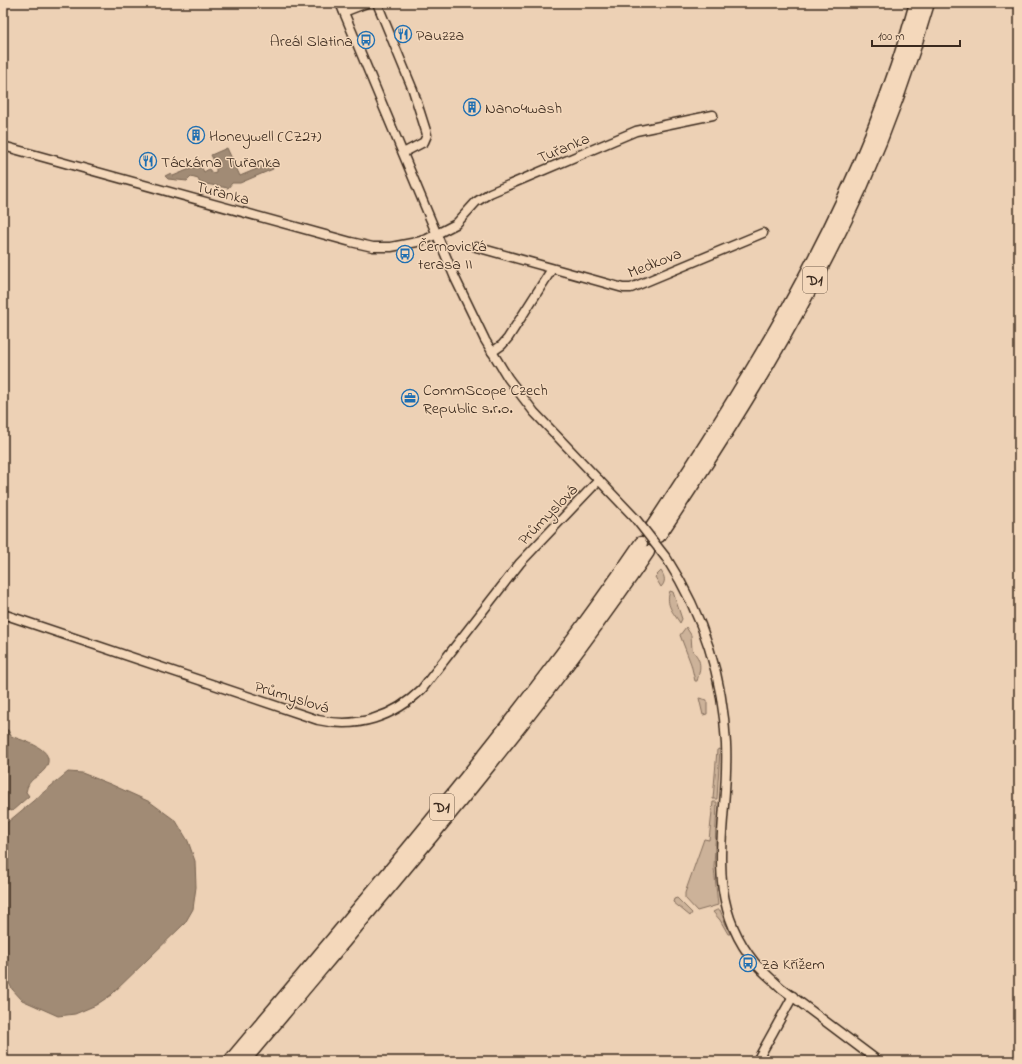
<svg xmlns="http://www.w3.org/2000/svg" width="1022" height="1064" viewBox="0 0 1022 1064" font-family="'Indie Flower',sans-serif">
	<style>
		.green { fill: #ccb299; stroke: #846e5c }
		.water { fill: #a18b75; stroke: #786452 }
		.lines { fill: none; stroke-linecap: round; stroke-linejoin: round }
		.minor-casing { stroke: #3b2a1e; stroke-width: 11 }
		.highway-casing { stroke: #3b2a1e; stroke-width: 15 }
		.minor { stroke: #f4d8bb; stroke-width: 8 }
		.highway { stroke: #f4d8bb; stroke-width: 12 }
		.minor-bridge-casing { stroke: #3b2a1e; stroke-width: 11; stroke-linecap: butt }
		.minor-bridge { stroke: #f4d8bb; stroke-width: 8 }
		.labels { text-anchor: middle; stroke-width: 3; stroke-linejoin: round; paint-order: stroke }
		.shield { fill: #f4d8bb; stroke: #725e4d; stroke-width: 1 }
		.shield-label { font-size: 15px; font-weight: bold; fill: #3b2a1e }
		.poi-label { font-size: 16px; fill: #3b2a1e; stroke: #f4d8bb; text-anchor: start }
		.street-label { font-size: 16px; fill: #3b2a1e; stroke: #f4d8bb }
	</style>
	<rect width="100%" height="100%" fill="#edd1b5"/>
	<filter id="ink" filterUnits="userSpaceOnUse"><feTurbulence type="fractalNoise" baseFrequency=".025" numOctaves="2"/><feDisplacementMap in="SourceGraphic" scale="8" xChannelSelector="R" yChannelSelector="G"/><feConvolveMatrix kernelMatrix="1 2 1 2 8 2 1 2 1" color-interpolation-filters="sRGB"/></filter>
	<g filter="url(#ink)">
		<g class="green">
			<path d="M661 571C665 577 666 582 661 587L655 577Z"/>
			<path d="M670 591 673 592 682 619 680 623C673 612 665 605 670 591Z"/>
			<path d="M686 627 691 635 692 650C702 661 701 667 697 681H695L691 664 680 635Z"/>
			<path d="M699 698 707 700V714L703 715Z"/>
			<path d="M720 749 717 799H713L717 750Z"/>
			<path d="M713 802H717L714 868 718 905 697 911 685 898V893L704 839 709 840Z"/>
			<path d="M677 898 692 913 690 916 673 902 674 899Z"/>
			<path d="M717 910H720L730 934H728L720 920 713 912Z"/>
		</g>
		<g class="water">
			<path d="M227 148 240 176 271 163 273 169 240 183H232L228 188 200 183 198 179 191 177 187 181 168 179 165 176 171 173 173 176 197 166H201L204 172 209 169 212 173 216 172V165L211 155Z"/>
			<path d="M3 730H8L11 736C23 741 59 749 45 769 37 779 29 777 26 792L29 796 12 811 9 810 3 815Z"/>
			<path d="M68 772 82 773 110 784 150 802 176 821 188 841 195 861 196 887 193 909 185 923 111 995 96 1005 75 1014 58 1016 22 1000 12 989 3 971V826Z"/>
		</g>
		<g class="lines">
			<g class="minor-casing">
				<g id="minor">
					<path d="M340 3 455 278 485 340 508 378 534 412 635 518"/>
					<path d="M377 3 413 90 426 131 427 135 424 142 403 153"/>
					<path d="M344 12 367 3"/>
					<path d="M3 146 351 242 373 247H391L417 242 427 239 456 224 476 202 490 193 636 131 713 115"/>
					<path d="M476 247 623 288H631L763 233"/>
					<path d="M492 352 502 345 508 338 552 269"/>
					<path d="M667 559C703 615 723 678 726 744 730 822 699 894 755 963 763 972 773 980 781 988L878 1061"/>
					<path d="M3 614 318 720C357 729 394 717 422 689L520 563 599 480"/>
					<path d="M757 1061 793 996"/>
				</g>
			</g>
			<g class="highway-casing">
				<g id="highway">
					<path d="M652 527C760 365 865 193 916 3"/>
					<path d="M659 536C734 424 806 308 862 185 888 126 910 65 928 3"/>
					<path d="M230 1061C372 892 517 725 641 543"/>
					<path d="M244 1061C383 894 526 731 648 552"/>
				</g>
			</g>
			<use href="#minor" class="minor"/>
			<use href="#highway" class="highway"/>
			<g class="minor-bridge-casing">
				<path id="minor-bridge" d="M635 518 667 559"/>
			</g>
			<use href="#minor-bridge" class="minor-bridge"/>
		</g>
	</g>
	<defs>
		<g id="restaurant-ring" transform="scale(0.9)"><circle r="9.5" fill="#f4d8bb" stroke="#1f6fb2" stroke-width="1.5"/><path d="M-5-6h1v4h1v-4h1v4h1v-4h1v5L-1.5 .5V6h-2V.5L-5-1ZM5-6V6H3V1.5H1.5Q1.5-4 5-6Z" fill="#1f6fb2"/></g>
		<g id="bus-ring" transform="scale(0.9)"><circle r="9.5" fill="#f4d8bb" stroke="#1f6fb2" stroke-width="1.5"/><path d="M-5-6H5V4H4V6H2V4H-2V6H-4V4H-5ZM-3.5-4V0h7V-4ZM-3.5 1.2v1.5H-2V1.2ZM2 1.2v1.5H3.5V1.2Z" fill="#1f6fb2"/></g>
		<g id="building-ring" transform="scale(0.9)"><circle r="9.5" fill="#f4d8bb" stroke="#1f6fb2" stroke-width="1.5"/><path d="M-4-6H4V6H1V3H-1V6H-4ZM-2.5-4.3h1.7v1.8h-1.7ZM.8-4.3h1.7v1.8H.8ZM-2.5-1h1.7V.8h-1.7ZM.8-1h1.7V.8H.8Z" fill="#1f6fb2"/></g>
		<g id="office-ring" transform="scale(0.9)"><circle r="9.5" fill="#f4d8bb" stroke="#1f6fb2" stroke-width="1.5"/><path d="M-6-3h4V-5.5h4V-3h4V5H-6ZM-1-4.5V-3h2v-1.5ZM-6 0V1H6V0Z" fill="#1f6fb2"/></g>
	</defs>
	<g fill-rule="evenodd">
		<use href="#restaurant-ring" x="403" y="34"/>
		<use href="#bus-ring" x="366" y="40"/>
		<use href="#building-ring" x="472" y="107"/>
		<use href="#building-ring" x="196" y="135"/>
		<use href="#restaurant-ring" x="148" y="161"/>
		<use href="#bus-ring" x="405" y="254"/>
		<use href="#office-ring" x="410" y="398"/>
		<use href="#bus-ring" x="748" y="963"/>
	</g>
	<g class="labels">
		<g class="shield">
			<rect x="803" y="267" width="24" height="26" rx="3"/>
			<rect x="430" y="794" width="24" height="26" rx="3"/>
		</g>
		<g class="shield-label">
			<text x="815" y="285">D1</text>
			<text x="442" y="812">D1</text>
		</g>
		<g class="poi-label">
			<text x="416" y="40">Pauzza</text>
			<text x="353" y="46" text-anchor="end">Areál Slatina</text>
			<text x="485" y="113">Nano4wash</text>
			<text x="209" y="141">Honeywell (CZ27)</text>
			<text x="161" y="167">Táckárna Tuřanka</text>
			<text x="418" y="251">Černovická<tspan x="418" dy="18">terasa II</tspan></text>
			<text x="423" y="395">CommScope Czech<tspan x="423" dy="18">Republic s.r.o.</tspan></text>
			<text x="761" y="969">Za Křížem</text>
		</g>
		<g class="street-label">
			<text transform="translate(563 147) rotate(-23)" y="6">Tuřanka</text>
			<text transform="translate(223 192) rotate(15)" y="6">Tuřanka</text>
			<text transform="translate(654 262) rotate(-22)" y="6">Medkova</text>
			<text transform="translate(547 514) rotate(-46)" y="6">Průmyslová</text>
			<text transform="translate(292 696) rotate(17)" y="6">Průmyslová</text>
		</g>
	</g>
	<rect width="1022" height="1064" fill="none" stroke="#f4d8bb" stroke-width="16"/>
	<rect x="8" y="8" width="1006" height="1048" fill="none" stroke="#3b2a1e" stroke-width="1.5" filter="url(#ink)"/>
	<path d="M872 40v6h88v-6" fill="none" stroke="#3b2a1e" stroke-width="2"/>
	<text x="878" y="40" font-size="12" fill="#3b2a1e" stroke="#f4d8bb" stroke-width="3" paint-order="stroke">100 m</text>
</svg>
